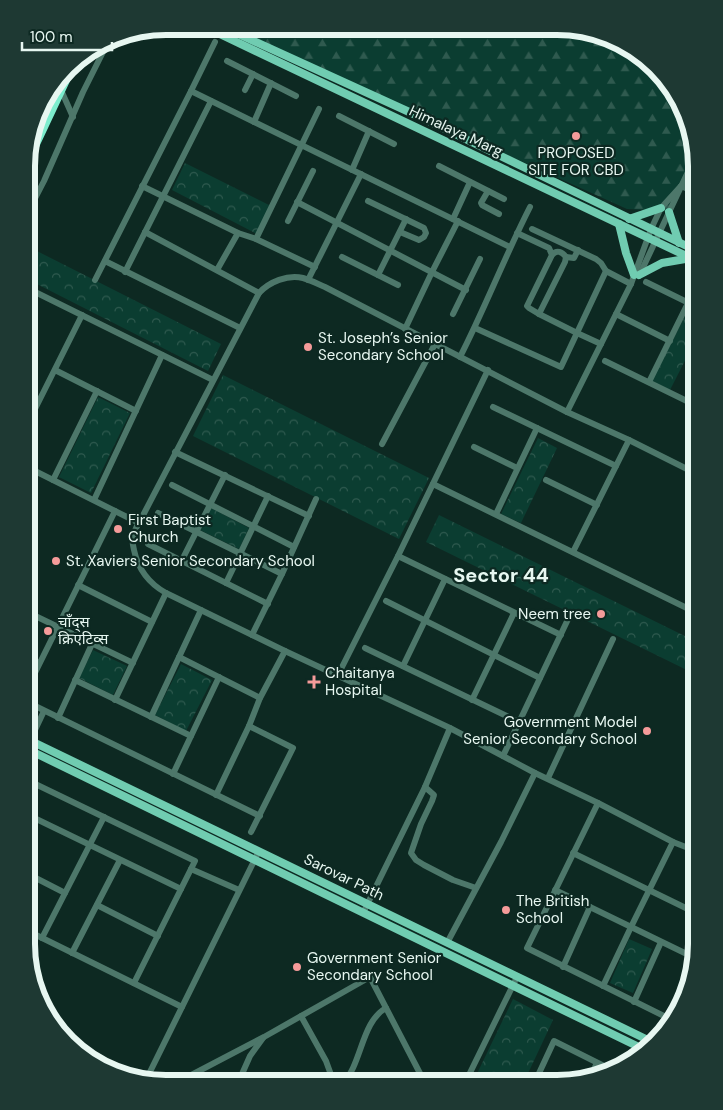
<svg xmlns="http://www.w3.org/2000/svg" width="723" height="1110" viewBox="0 0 723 1110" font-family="'DM Sans','Noto Sans Devanagari',sans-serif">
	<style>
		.forest { fill: url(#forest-firs) }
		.park { fill: url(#park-crowns) }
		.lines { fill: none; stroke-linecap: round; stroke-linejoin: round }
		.minor { stroke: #4d776a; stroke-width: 6 }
		.major { stroke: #70ccb1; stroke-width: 8 }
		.highway { stroke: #7cedcd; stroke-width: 9 }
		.poi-dot { fill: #f59b9a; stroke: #0d2922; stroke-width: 2 }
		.labels { text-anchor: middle; stroke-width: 4.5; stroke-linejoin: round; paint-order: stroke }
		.street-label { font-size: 15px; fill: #e7f7f1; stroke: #0d2922 }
		.poi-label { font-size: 15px; fill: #e7f7f1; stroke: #0d2922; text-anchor: start }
		.district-label { font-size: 20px; font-weight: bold; fill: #e7f7f1; stroke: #0d2922 }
		.rim { fill: none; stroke: #e7f7f1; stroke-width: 6 }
	</style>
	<defs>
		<pattern id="forest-firs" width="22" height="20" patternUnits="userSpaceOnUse" patternTransform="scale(1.25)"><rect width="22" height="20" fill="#0b3d31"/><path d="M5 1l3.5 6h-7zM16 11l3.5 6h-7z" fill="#2f5a4f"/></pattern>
		<pattern id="park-crowns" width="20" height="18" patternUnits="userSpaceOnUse" patternTransform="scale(1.25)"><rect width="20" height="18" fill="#0b3d31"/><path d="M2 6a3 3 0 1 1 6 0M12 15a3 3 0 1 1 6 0" fill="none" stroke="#2f5a4f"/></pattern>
	</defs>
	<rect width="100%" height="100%" fill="#0d2922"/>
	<path class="forest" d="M221 26 576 27 642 55 686 112 695 157 667 211 627 209Z"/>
	<g class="park">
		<path d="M185 163 271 206 257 234 172 190Z"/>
		<path d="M27 246 221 344 208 371 27 279Z"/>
		<path d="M688 310 697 314V337L670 390 652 381Z"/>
		<path d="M223 375 429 478 399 539 193 436Z"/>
		<path d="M98 397 130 413 91 493 59 477Z"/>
		<path d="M538 438 557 448 521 523 501 514Z"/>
		<path d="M211 508 249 528 239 549 200 530Z"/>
		<path d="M439 515 697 642V675L426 542Z"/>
		<path d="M93 650 127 666 113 695 79 678Z"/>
		<path d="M181 664 212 680 186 731 155 715Z"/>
		<path d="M629 939 652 949 633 993 610 983Z"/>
		<path d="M513 999 553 1020 523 1084H472Z"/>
	</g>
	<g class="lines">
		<g class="minor">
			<path d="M227 61 296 96"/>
			<path d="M61 90 73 117"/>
			<path d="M245 90 253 74"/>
			<path d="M191 91 510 247"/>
			<path d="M339 116 394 144"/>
			<path d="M254 122 271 83"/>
			<path d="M439 166 504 199"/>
			<path d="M352 170 369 131"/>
			<path d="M142 186 238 233 256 239"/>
			<path d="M681 186 697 193"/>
			<path d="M488 191 481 203 482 205 499 214"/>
			<path d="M368 201 424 228 426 233 424 237 419 240 400 232"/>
			<path d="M297 202 466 290"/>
			<path d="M27 214 44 181 83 92 109 40"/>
			<path d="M453 219 470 182"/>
			<path d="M288 221 313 171"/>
			<path d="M532 229 596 259 601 263 606 271"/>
			<path d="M145 232 259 293"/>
			<path d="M517 233 549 248 552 255C557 249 562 252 566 257L565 262 539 314 529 308 527 306 552 255"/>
			<path d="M342 257 398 285"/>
			<path d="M566 257 574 258 578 250"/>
			<path d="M105 261 240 328"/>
			<path d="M315 267 256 239 319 109"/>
			<path d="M217 270 238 233"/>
			<path d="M125 272 211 101"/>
			<path d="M378 275 406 219"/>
			<path d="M639 276 695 157"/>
			<path d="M95 280 191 91 215 42"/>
			<path d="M308 280 361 174"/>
			<path d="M646 282 697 307"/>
			<path d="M27 288 213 380"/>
			<path d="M453 314 480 259"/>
			<path d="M539 314 577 333 601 344"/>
			<path d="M616 314 670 341"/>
			<path d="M475 328 561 367 606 271 631 284"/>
			<path d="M405 329 432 272 458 221"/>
			<path d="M692 353 697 355"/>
			<path d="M460 357C485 308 505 256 530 207"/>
			<path d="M605 361 697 406"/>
			<path d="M55 370 136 411"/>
			<path d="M649 382 688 303"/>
			<path d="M493 407 616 466"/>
			<path d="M567 412 631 284 651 229 661 208 681 186"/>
			<path d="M27 425 82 315"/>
			<path d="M382 444 435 344"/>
			<path d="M474 447 517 468"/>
			<path d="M175 452 309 516"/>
			<path d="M27 467 139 523"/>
			<path d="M688 470 697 453"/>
			<path d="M53 480 97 391"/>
			<path d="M546 480 597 505"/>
			<path d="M433 484 697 613"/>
			<path d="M172 485 294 547"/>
			<path d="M94 500 162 355"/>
			<path d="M158 513 282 574"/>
			<path d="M496 514 537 428"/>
			<path d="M148 544 268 604"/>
			<path d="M573 552 629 440"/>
			<path d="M398 556 561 635"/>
			<path d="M182 560 225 475"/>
			<path d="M226 583 268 496"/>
			<path d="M78 585 152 622"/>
			<path d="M386 601 540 678"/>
			<path d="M691 610 697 600"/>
			<path d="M27 612 133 663"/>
			<path d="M252 635 282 574 316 499"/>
			<path d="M365 648 519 722"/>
			<path d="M27 657 39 663"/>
			<path d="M179 657 260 698"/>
			<path d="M403 666 445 579"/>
			<path d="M338 675 398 556 488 370"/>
			<path d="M75 680 191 736"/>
			<path d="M27 689 115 511"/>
			<path d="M115 700 166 593"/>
			<path d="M472 700 514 613"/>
			<path d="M27 702 260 816"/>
			<path d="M151 717 201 610"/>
			<path d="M58 718 92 644"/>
			<path d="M249 726 293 748 251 832"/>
			<path d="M35 730 44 711"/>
			<path d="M503 756 570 615"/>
			<path d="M173 774 219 677"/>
			<path d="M548 778 613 639"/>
			<path d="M27 780 195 861 134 983"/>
			<path d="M425 787 434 795 432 801 421 824 411 853 416 860 424 865 453 880 476 888"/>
			<path d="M216 795 249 726 260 698 285 651"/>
			<path d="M598 803 527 948 674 1021"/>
			<path d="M26 814 181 889"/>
			<path d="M696 851 673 842 598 803 535 773 450 728 285 651 166 593C150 584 138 569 134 550 133 546 132 541 133 538 134 533 136 527 139 523L259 293C269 282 288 274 303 278 310 280 318 284 325 287L567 412 629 440 697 474"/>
			<path d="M573 853 696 913"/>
			<path d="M191 869 239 890"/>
			<path d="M26 873 65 893"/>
			<path d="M555 890 695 958"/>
			<path d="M97 905 158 936"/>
			<path d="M363 913 425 787 450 728"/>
			<path d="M26 930 182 1007"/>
			<path d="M42 938 104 817"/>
			<path d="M447 943 501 842 535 773"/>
			<path d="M72 953 120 860"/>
			<path d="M563 967 590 907"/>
			<path d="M603 986 631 927 673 842"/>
			<path d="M634 1002 661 942"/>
			<path d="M301 1016 326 1061 334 1083"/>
			<path d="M148 1076 158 1083"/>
			<path d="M590 1077 597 1063"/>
			<path d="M145 1082 259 851"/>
			<path d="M176 1083 264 1037 370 977 425 1083"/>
			<path d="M238 1083 250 1056 263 1038"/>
			<path d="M343 1083C362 1064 361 1022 386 1008"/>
			<path d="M465 1083 517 977"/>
			<path d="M534 1084 554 1041 614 1071"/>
		</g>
		<g class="major">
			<path d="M203 26 697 261"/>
			<path d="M221 26 418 116 697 251"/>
			<path d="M669 212 679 243"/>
			<path d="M629 219 661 208"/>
			<path d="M619 224 626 253 634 275"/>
			<path d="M639 275 662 263 691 258"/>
			<path d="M27 739 650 1041"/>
			<path d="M27 749 641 1048"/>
		</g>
		<path class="highway" d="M27 162 75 60"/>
	</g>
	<g class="poi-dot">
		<circle cx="576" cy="136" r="5"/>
		<circle cx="308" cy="347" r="5"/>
		<circle cx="118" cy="529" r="5"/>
		<circle cx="56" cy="561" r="5"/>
		<circle cx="601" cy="614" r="5"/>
		<circle cx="48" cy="631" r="5"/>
		<path d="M311.5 674.5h5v5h5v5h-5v5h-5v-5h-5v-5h5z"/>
		<circle cx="647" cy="731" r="5"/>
		<circle cx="506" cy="910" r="5"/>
		<circle cx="297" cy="967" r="5"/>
	</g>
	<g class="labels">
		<g class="street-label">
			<text transform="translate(456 131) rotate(25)" y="5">Himalaya Marg</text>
			<text transform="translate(344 877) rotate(26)" y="5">Sarovar Path</text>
		</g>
		<g class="poi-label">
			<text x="576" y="158" text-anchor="middle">PROPOSED<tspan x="576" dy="17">SITE FOR CBD</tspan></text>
			<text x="318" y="343">St. Joseph’s Senior<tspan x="318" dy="17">Secondary School</tspan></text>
			<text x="128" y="525">First Baptist<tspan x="128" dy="17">Church</tspan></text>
			<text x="66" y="566">St. Xaviers Senior Secondary School</text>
			<text x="591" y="619" text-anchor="end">Neem tree</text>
			<text x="58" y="627">चाँद्स<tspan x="58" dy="17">क्रिएटिव्स</tspan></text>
			<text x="325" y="678">Chaitanya<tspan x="325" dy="17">Hospital</tspan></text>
			<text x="637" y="727" text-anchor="end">Government Model<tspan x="637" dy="17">Senior Secondary School</tspan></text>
			<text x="516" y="906">The British<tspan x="516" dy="17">School</tspan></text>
			<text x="307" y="963">Government Senior<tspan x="307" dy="17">Secondary School</tspan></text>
		</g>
		<g class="district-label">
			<text x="501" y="582">Sector 44</text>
		</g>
	</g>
	<path d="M0 0H723V1110H0ZM166 35H557A131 131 0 0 1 688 166V944A131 131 0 0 1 557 1075H166A131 131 0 0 1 35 944V166A131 131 0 0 1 166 35Z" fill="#1e3933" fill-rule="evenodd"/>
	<path class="rim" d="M166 35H557A131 131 0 0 1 688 166V944A131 131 0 0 1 557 1075H166A131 131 0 0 1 35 944V166A131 131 0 0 1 166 35Z"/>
	<path d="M22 42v8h90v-8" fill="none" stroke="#e7f7f1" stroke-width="2.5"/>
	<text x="30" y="42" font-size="15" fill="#e7f7f1" stroke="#0d2922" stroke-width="4" paint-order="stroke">100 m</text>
</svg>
